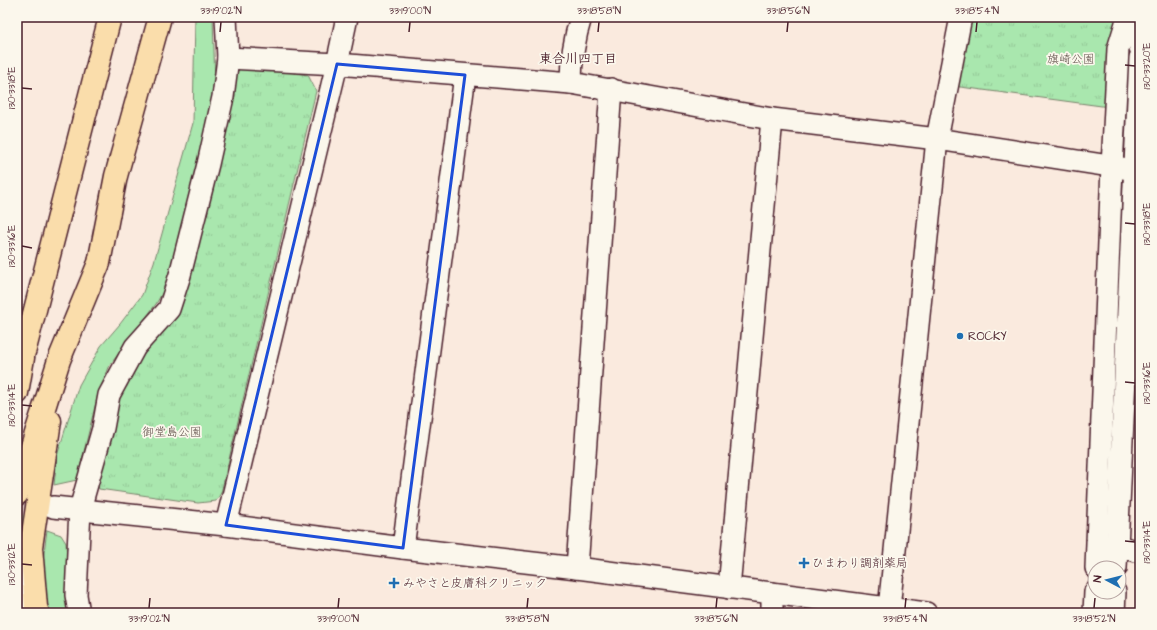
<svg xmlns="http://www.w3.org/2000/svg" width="1157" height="630" viewBox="0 0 1157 630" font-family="'Architects Daughter','Klee One',sans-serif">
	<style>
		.grass { fill: #a9e7ae; stroke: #7a836c }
		.park { fill: url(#park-tufts); stroke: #7a836c }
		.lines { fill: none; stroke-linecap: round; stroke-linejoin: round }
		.minor-tunnel { stroke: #d7c1ba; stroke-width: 21; stroke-dasharray: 21 10; stroke-linecap: butt }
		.minor-casing { stroke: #4a1f2b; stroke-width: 24 }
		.highway-casing { stroke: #4a1f2b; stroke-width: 25 }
		.minor { stroke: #fbf7ec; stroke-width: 21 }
		.highway { stroke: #faddab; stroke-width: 22 }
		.marked { fill: none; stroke: #1d4ed8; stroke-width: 3; stroke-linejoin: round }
		.ticks { fill: none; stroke: #4a1f2b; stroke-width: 1.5 }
		.poi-dot { fill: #1f6fb2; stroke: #fbf7ec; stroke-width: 1.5 }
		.labels { text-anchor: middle; stroke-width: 3.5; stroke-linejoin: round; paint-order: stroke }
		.park-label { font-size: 12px; fill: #62514c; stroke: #fbf7ec }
		.poi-label { font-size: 12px; fill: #4a1f2b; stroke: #fbf7ec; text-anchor: start }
		.neighbourhood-label { font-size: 13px; font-weight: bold; fill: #4a1f2b; stroke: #fbf7ec }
		.neatline { fill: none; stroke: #4a1f2b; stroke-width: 1.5 }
		.ticks-label { font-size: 10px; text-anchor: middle; fill: #4a1f2b }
	</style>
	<defs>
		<pattern id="park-tufts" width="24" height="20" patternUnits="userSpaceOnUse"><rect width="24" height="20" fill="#a9e7ae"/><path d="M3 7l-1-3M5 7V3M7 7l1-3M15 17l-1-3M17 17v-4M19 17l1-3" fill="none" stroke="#93c696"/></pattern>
	</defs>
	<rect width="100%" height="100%" fill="#faeade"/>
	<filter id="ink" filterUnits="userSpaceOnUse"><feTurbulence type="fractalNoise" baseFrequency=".025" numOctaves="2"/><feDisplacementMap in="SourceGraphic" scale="8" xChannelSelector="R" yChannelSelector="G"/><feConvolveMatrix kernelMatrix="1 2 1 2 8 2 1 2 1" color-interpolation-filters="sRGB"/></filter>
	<g filter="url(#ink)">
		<g class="grass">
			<path d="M195 17H213L215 87 209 121 165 288 156 304 110 365 98 394 77 480 54 485 57 456 79 385 101 346 120 324 142 295 154 262 193 123Z"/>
			<path d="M31 471 35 473 18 563 17 574V528Z"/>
			<path d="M47 530 61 535 66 543 69 587V613H47L42 568Z"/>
		</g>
		<g class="park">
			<path d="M966 17H1117L1109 107 953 86Z"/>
			<path d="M244 66 308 75 316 91 221 493 216 501 198 503 99 489 95 479 119 394 139 361 182 304 232 101 231 76Z"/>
		</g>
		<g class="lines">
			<path class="minor-tunnel" d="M17 504 53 507"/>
			<g class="minor-casing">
				<g id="minor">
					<path d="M1134 17 1140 48"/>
					<path d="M228 58 337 64 571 83 772 119 937 139 1135 170"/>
					<path d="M571 83C571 60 574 39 581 17"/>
					<path d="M53 507 226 525 403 548 577 568 926 613"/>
					<path d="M226 525 337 64 347 17"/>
					<path d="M1117 546 1140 552"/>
					<path d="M403 548 465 75"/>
					<path d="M577 568 611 89"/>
					<path d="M1096 568 1112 167 1118 49 1128 17"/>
					<path d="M1116 568 1140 58"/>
					<path d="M729 588 772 119"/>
					<path d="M889 609 937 139 961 17"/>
					<path d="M23 613 21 597 28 559"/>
					<path d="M79 613 76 595 80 509 103 428 109 395 135 347 169 309 180 275 208 164 223 97 228 58 226 17"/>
					<path d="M772 613V593"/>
					<path d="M1094 613 1095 592"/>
					<path d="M1114 613 1115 592"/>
				</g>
			</g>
			<g class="highway-casing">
				<g id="highway">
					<path d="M17 372 25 349 110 17"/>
					<path d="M17 393 23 358"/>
					<path d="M17 494 59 360 99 263 116 176 160 17"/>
					<path d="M38 613 36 607 31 547 50 421"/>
				</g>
			</g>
			<use href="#minor" class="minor"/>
			<use href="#highway" class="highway"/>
		</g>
	</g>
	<path class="marked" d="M337 64 465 75 403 548 226 525Z"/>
	<path class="ticks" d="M220 32 221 22M409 32 410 22M598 32 599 22M787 32 788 22M976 32 977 22M1125 65 1135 66M22 88 32 89M1125 223 1135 224M22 246 32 248M1125 382 1135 383M22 405 32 406M1125 541 1135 542M22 564 32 565M149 608 150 598M338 608 339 598M527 608 528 598M716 608 717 598M905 608 906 598M1094 608 1095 598"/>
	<g class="poi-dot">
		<circle cx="960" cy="336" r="4"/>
		<path d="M802 557h4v4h4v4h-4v4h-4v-4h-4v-4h4z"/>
		<path d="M392 577h4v4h4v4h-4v4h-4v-4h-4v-4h4z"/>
	</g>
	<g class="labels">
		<g class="park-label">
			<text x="1071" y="63">旗崎公園</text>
			<text x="172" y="436">御堂島公園</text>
		</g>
		<g class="poi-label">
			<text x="968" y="340">ROCKY</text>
			<text x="812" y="567">ひまわり調剤薬局</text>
			<text x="403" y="587">みやさと皮膚科クリニック</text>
		</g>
		<g class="neighbourhood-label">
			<text x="578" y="63">東合川四丁目</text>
		</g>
	</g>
	<rect width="1157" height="630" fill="none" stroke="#fbf7ec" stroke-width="44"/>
	<g transform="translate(1107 580) rotate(277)"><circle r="19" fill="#fbf7ec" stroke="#b4a19f"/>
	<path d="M0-3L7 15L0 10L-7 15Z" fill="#1f6fb2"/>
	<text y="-6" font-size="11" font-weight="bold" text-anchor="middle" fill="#4a1f2b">N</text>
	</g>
	<rect x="22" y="22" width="1113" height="586" class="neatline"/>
	<g class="ticks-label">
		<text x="221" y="14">33°19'02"N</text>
		<text x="410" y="14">33°19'00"N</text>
		<text x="599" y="14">33°18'58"N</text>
		<text x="788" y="14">33°18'56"N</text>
		<text x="977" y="14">33°18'54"N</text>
		<text transform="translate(1146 66) rotate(-90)" y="4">130°33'20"E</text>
		<text transform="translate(11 88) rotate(-90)" y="4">130°33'18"E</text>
		<text transform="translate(1146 224) rotate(-90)" y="4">130°33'18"E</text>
		<text transform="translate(11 246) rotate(-90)" y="4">130°33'16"E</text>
		<text transform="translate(1146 383) rotate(-90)" y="4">130°33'16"E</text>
		<text transform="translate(11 405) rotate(-90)" y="4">130°33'14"E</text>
		<text transform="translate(1146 542) rotate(-90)" y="4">130°33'14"E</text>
		<text transform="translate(11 564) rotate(-90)" y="4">130°33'12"E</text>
		<text x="149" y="622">33°19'02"N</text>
		<text x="338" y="622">33°19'00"N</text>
		<text x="527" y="622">33°18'58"N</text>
		<text x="716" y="622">33°18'56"N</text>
		<text x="905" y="622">33°18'54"N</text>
		<text x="1094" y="622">33°18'52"N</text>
	</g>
</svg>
